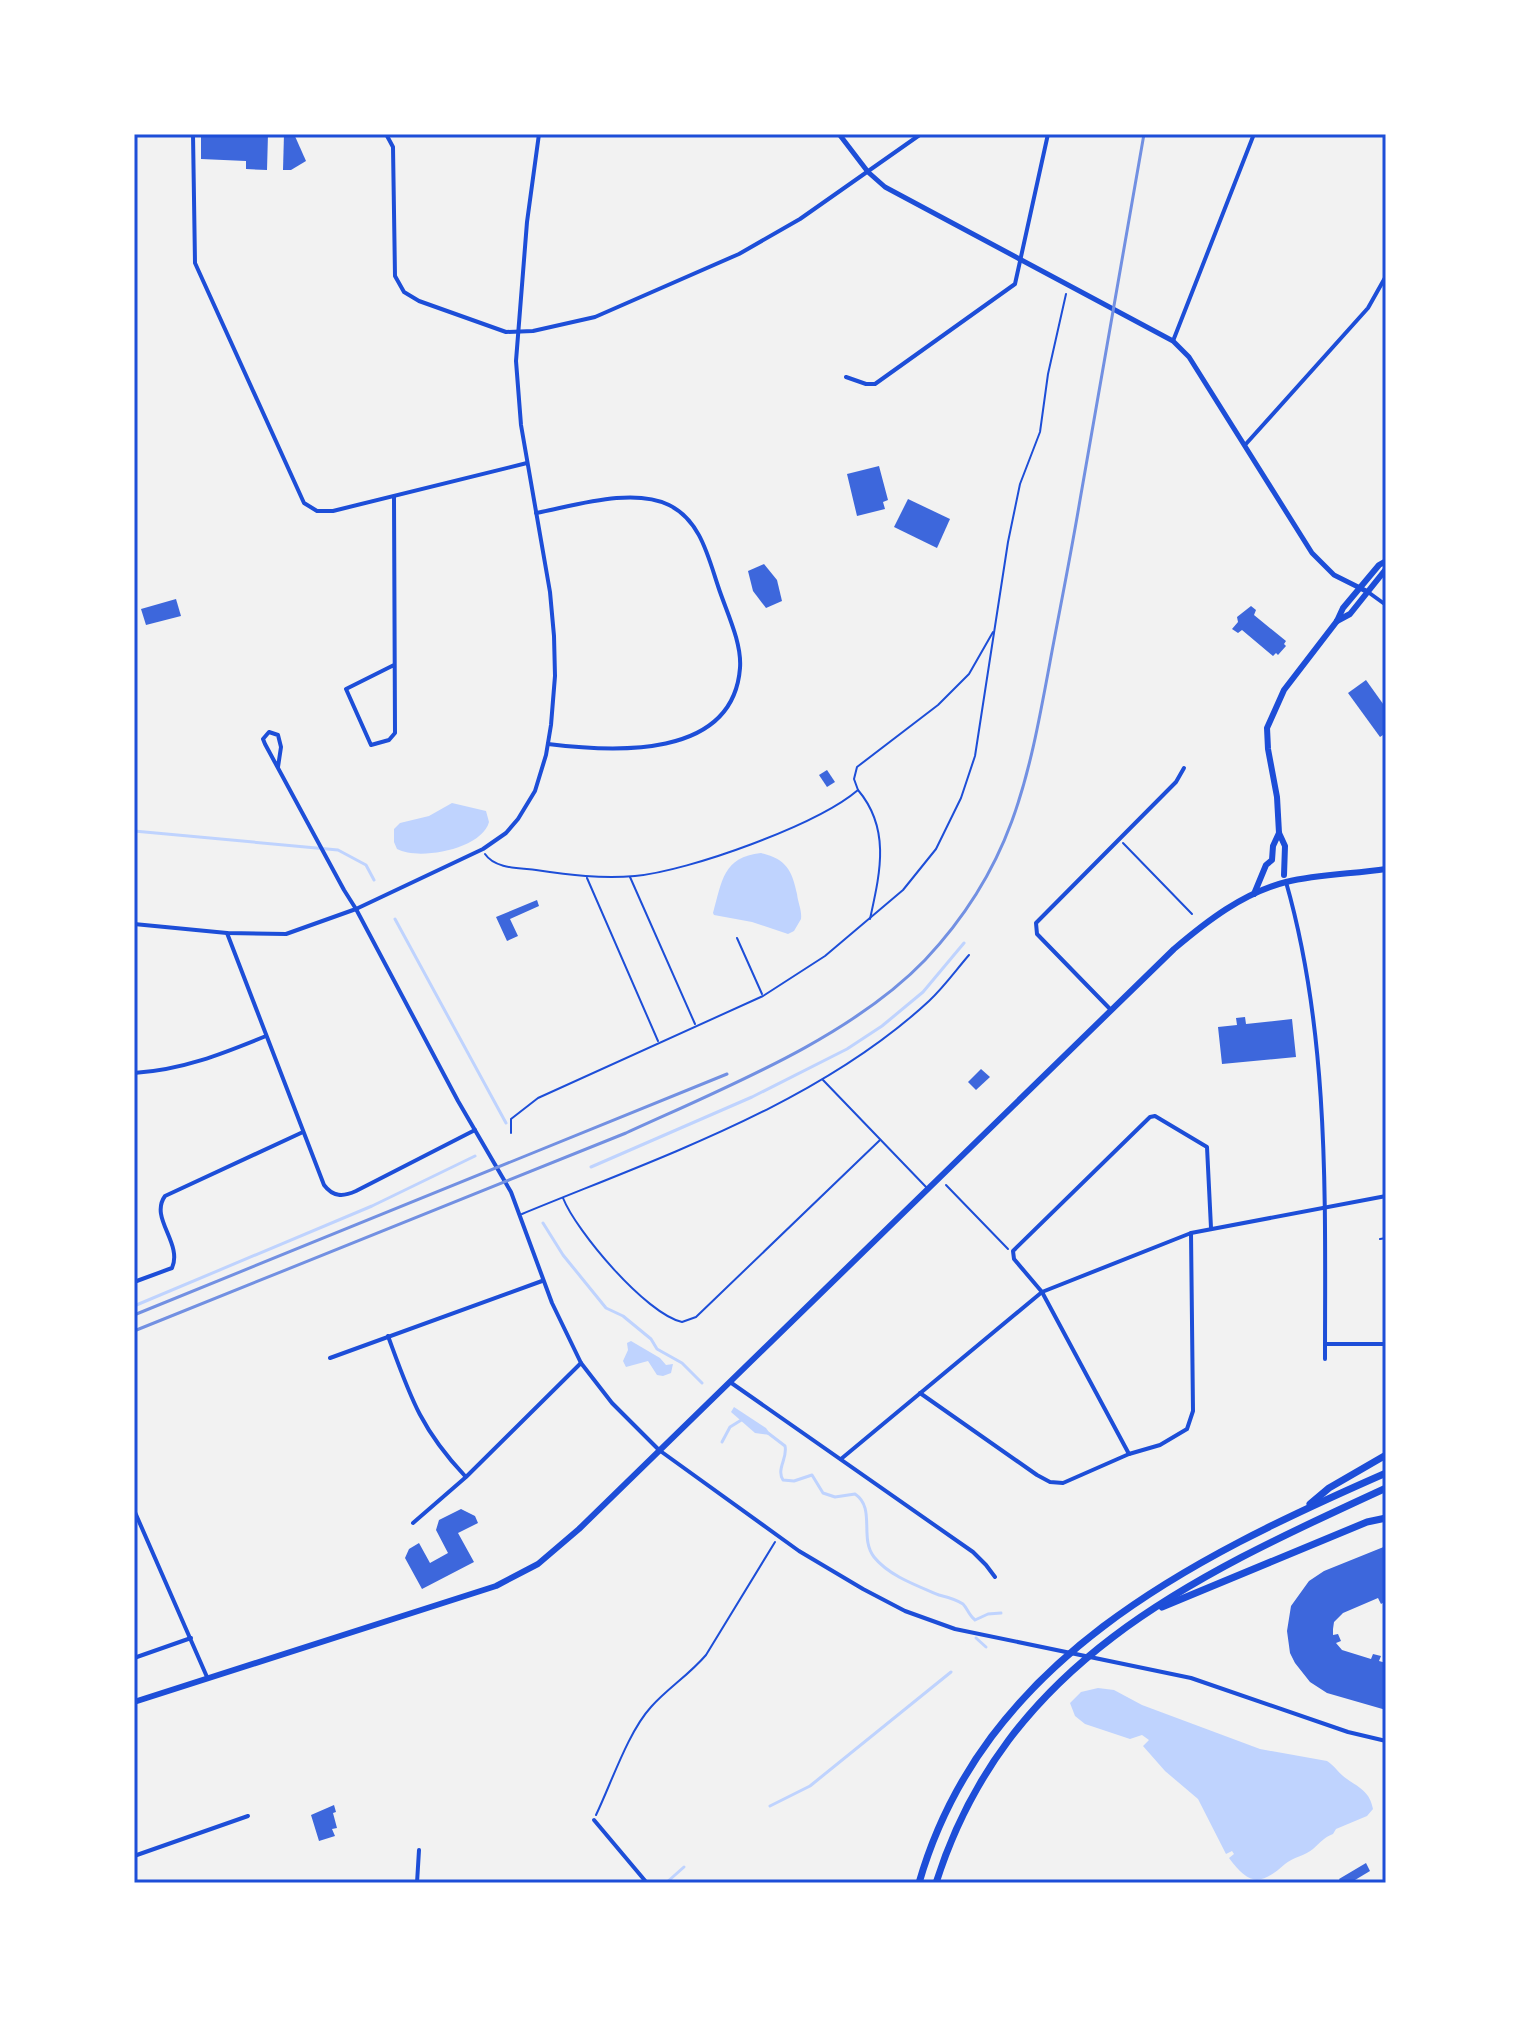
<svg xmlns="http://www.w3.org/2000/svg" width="1520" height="2017" viewBox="0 0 1520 2017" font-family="'Fira Sans Condensed',sans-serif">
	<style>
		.water { fill: #bfd3fe }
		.pier { fill: #f2f2f2 }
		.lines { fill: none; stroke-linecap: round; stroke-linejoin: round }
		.stream { stroke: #bfd3fe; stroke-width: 3 }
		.building { fill: #3d67dc }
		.path { stroke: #1d4ed8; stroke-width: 2 }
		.service { stroke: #1d4ed8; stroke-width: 2 }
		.minor { stroke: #1d4ed8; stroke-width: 4 }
		.tertiary { stroke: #1d4ed8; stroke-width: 5 }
		.secondary { stroke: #1d4ed8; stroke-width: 6 }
		.trunk { stroke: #1d4ed8; stroke-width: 7 }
		.rail { stroke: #7290e2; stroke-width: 3 }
		.neatline { fill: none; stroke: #1d4ed8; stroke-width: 3 }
	</style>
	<rect width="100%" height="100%" fill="#f2f2f2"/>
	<g class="water">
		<path d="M452 803 486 811 489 822C482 849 419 861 397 849L394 842V829L400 823 429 816Z"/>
		<path d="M761 853C786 859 792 870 797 894 798 903 802 910 801 919L794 931 788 934 752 922 714 915 713 913C722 881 723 857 761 853Z"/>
		<path d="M631 1341 660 1358 666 1365 673 1364 671 1373 663 1376 657 1375 648 1361 626 1367 623 1361 628 1350 627 1343Z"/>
		<path d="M734 1407 766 1428 771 1435 755 1433 731 1412Z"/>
		<path d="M1098 1688 1114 1690 1142 1705 1260 1749 1327 1761C1335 1766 1339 1774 1347 1779 1360 1788 1370 1792 1373 1809L1367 1816 1336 1829 1333 1834C1323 1838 1321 1842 1313 1849 1305 1856 1293 1857 1285 1864 1260 1887 1248 1884 1229 1858L1234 1854 1232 1851 1226 1854 1198 1799 1165 1771 1143 1746 1149 1740 1142 1735 1130 1739 1085 1724 1075 1716 1070 1703 1081 1692Z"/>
	</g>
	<path class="pier" d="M967 1624 982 1628 978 1647 965 1643Z"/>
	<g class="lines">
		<g class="stream">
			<path d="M134 831 338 850 366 865 374 880"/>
			<path d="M395 919 506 1123"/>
			<path d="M591 1167 752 1097 847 1049 882 1026 923 992 964 943"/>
			<path d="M543 1223 563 1255 606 1308 623 1316 651 1339 657 1349 682 1363 702 1383"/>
			<path d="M134 1306 372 1206 475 1156"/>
			<path d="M768 1433 785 1446C788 1458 776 1469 783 1480L794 1481 812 1475 823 1493 835 1497 855 1494C876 1508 859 1538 874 1557 889 1576 918 1586 939 1595 947 1597 957 1600 963 1604 967 1608 969 1615 974 1619"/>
			<path d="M722 1442 730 1427 743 1419"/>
			<path d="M975 1620 988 1614 1001 1613"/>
			<path d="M976 1638 986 1647"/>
			<path d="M770 1806 810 1786 951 1672"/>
			<path d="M666 1883 684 1867"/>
		</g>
	</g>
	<g class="building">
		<path d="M201 134H268L267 170 246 169V161L201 159Z"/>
		<path d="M284 134H294L306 161 291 170H283Z"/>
		<path d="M879 466 888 500 883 502 885 509 857 516 847 474Z"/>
		<path d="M908 499 950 519 937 548 894 527Z"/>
		<path d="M764 564 777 580 782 601 766 608 753 591 748 571Z"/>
		<path d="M176 599 181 616 146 625 141 609Z"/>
		<path d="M1251 606 1256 610 1254 615 1286 641 1284 644 1286 646 1278 655 1276 653 1273 656 1242 630 1238 633 1232 629 1238 622 1237 617Z"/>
		<path d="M1366 680 1386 708V733L1380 737 1348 693Z"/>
		<path d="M827 770 835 782 827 787 819 775Z"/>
		<path d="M537 900 539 906 510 919 518 936 507 941 496 917Z"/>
		<path d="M1245 1017 1246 1024 1292 1019 1296 1057 1222 1064 1218 1027 1237 1025 1236 1018Z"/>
		<path d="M981 1069 990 1077 976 1090 968 1082Z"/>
		<path d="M461 1509 475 1516 478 1523 458 1533 474 1562 422 1589 405 1558 409 1549 419 1543 430 1563 448 1553 436 1530 439 1520Z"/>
		<path d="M1386 1546V1601L1381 1604 1378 1598 1343 1613 1334 1622 1333 1629V1635L1338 1634 1341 1641 1336 1643 1342 1650 1371 1659 1373 1654 1381 1656 1379 1661 1386 1663V1710L1327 1693 1310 1682 1295 1663 1290 1653 1287 1631 1291 1606 1309 1581 1324 1571Z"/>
		<path d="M334 1805 336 1812 333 1813 337 1828 332 1829 335 1836 319 1841 311 1815Z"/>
		<path d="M1366 1863 1370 1871 1350 1883H1341L1339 1879Z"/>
	</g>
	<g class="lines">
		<g class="path">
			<path d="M858 790C891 829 880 873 870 919"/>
			<path d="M1123 843 1192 914"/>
			<path d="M485 854C495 869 520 868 536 870 569 875 602 879 635 876 689 871 817 825 858 790L854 779 857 767 938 705 969 674 993 632"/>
			<path d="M630 877 695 1024"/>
			<path d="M587 878 658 1041"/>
			<path d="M737 938 762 994"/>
			<path d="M511 1133V1119L538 1098 763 996 825 956 903 890 936 849 961 798 975 756 1008 542 1020 484 1040 432 1048 374 1066 294"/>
			<path d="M946 1185 1008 1249"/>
			<path d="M1380 1239 1386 1238"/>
			<path d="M1385 1276H1386"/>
			<path d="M596 1815C611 1784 628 1732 651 1707 668 1688 689 1675 706 1655L775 1542"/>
		</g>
		<g class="service">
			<path d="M823 1080 927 1188"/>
			<path d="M563 1198C576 1231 646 1314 682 1322L696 1317 880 1140"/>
			<path d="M522 1214C660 1157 818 1104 929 1001 944 987 956 970 969 955"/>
		</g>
		<g class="minor">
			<path d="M193 134 195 263 304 503 317 511H333L527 463"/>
			<path d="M386 134 393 147 395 276 404 292 419 301 506 332 533 331 595 317 739 254 800 219 921 134"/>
			<path d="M1173 341 1254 134"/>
			<path d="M846 377 866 384H875L1015 284 1048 134"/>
			<path d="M1245 445 1368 308 1386 276"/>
			<path d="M536 513C574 506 632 487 669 505 700 520 708 556 718 586 726 611 742 642 740 668 733 760 613 752 548 744"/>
			<path d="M1368 592 1386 605"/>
			<path d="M394 665 346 689 371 745 389 740 395 733 394 497"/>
			<path d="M278 767 281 747 278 735 269 732 263 739 265 744 344 890 356 909 458 1101 511 1192 552 1303 581 1363 612 1403 659 1450 799 1551 863 1589 905 1611 955 1629 1191 1678 1348 1732 1386 1741"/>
			<path d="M1286 882C1330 1036 1325 1201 1325 1359"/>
			<path d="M134 924 227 933 286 934 356 909 483 849 506 833 518 819 535 791 546 755 551 725 555 676 554 636 550 592 521 425 516 361 527 222 539 134"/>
			<path d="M227 933 324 1185C333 1197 343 1197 356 1191L475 1130"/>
			<path d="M1111 1010 1037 934 1036 923 1176 782 1184 768"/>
			<path d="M134 1073C182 1070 222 1054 266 1036"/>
			<path d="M134 1282 172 1268C183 1243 149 1218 165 1196L303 1132"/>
			<path d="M388 1336C410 1396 420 1428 465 1476"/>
			<path d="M1325 1344H1386"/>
			<path d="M330 1358 542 1281"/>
			<path d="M730 1382 973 1552 986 1565 995 1577"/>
			<path d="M920 1393 1037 1475 1050 1482 1063 1483 1129 1454 1160 1445 1187 1429 1193 1411 1191 1233"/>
			<path d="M1129 1454 1042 1292 1014 1259 1013 1251 1150 1117 1155 1116 1207 1147 1211 1228"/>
			<path d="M841 1459 1042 1292 1191 1233 1386 1196"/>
			<path d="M134 1510 207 1677"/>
			<path d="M413 1523 466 1477 581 1363"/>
			<path d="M134 1658 191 1638"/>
			<path d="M594 1820 647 1883"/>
			<path d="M134 1856 248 1816"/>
			<path d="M417 1883 419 1850"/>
		</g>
		<path class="tertiary" d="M839 134 868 172 885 187 1173 341 1189 357 1312 553 1334 575 1368 592"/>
		<g class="secondary">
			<path d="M1337 621 1350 614 1386 569"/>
			<path d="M1284 875 1285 846 1279 833 1277 797 1268 749 1267 728 1284 690 1337 621 1343 608 1379 565 1386 561"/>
			<path d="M1254 894 1266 865 1272 860 1273 846 1279 833"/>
			<path d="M134 1702 496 1586 538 1564 579 1529 1174 949C1207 921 1243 893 1286 882 1319 874 1353 874 1386 869"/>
		</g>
		<g class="trunk">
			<path d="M1310 1504 1329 1488 1386 1455"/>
			<path d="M1162 1607 1367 1522 1386 1518"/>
			<path d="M919 1883C983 1660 1190 1559 1386 1473"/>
			<path d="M936 1883C1006 1662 1190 1578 1386 1488"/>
		</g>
		<g class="rail">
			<path d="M134 1315 727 1074"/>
			<path d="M134 1331 626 1133C724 1088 850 1038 925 960 1012 868 1028 781 1050 662 1060 608 1071 554 1080 500 1101 378 1122 256 1144 134"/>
		</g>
	</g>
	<rect width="1520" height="2017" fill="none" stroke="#ffffff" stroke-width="272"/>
	<rect x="136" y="136" width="1248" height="1745" class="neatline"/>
</svg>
